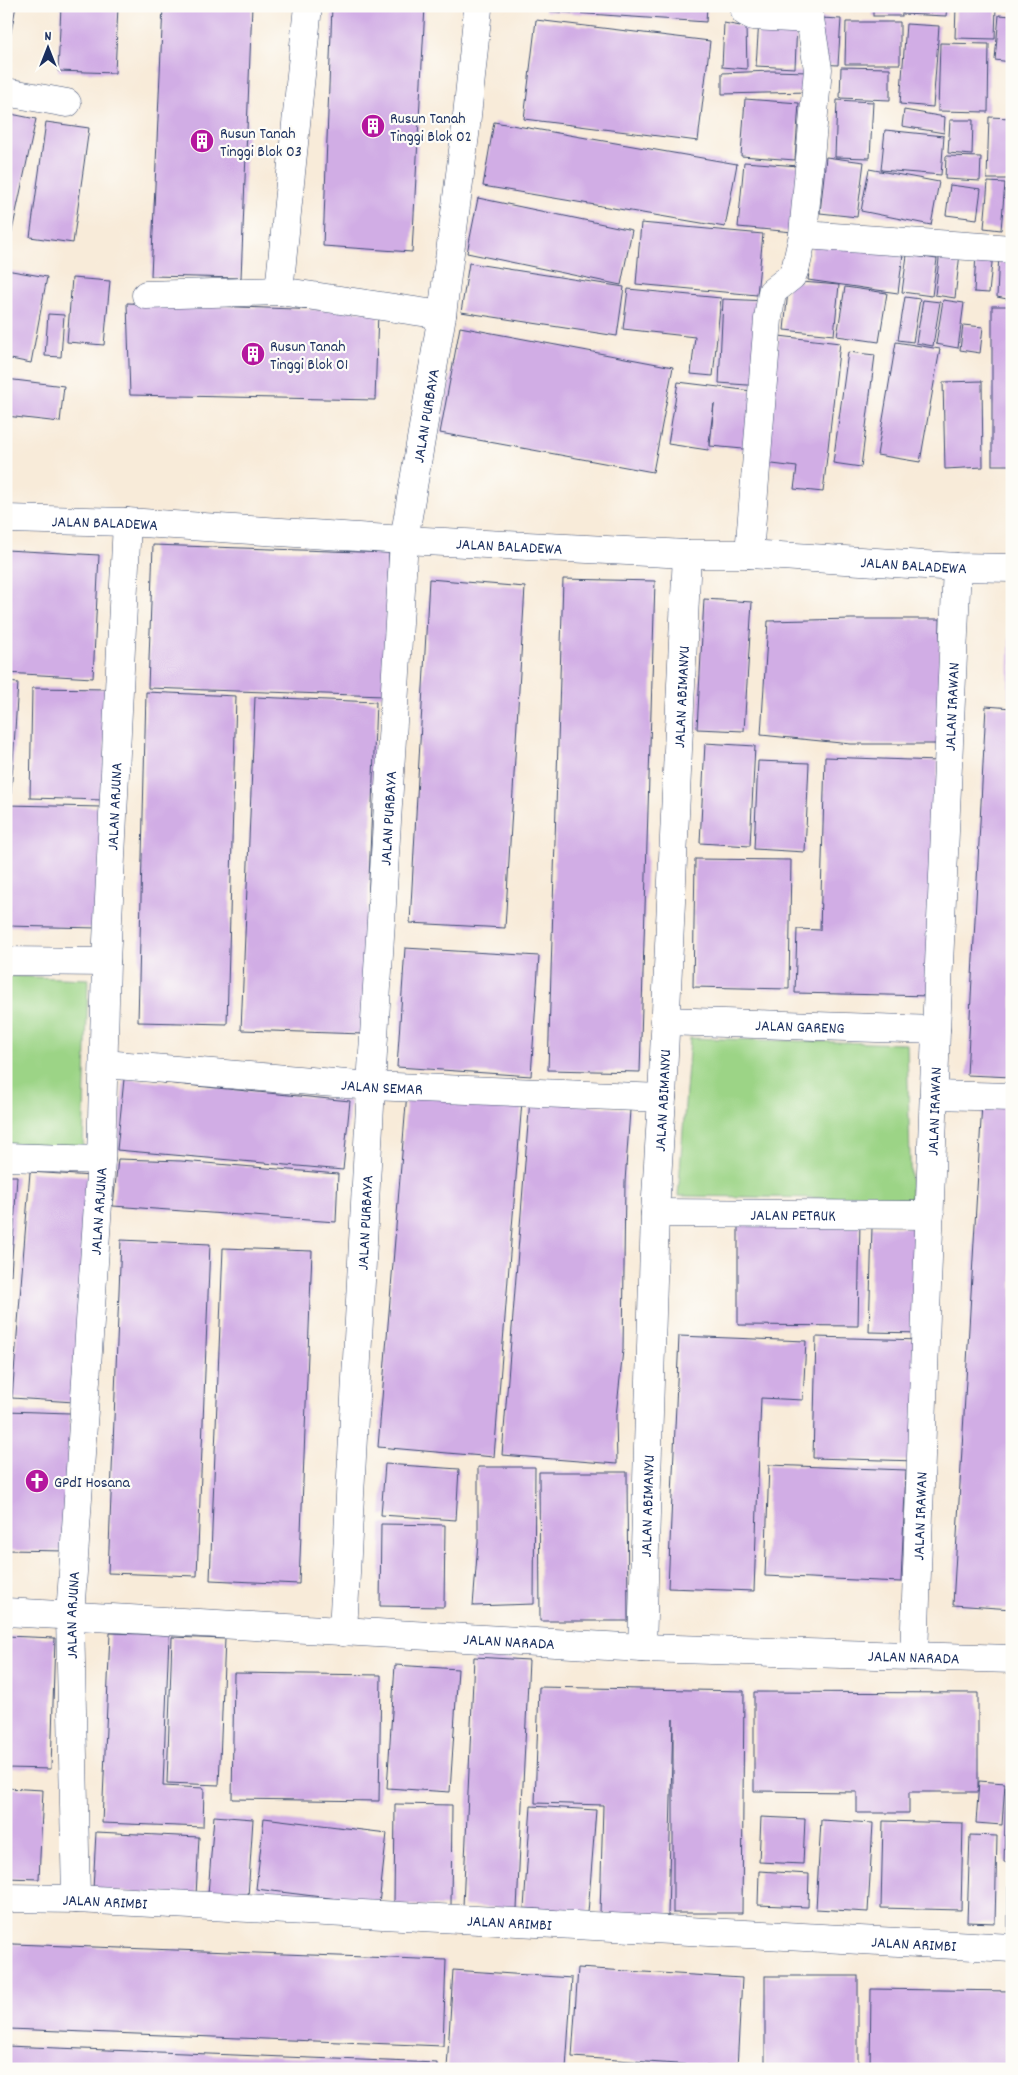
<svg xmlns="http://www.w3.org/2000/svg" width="1018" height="2075" viewBox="0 0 1018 2075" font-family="Dekko,sans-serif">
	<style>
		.green { fill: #9cd486; stroke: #5c8272 }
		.building { fill: #d1ade5 }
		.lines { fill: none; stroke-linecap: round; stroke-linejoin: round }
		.minor-casing { stroke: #3c4b70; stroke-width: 29 }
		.minor { stroke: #fff; stroke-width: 28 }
		.labels { text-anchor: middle; stroke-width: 4.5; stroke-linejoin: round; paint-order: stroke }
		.poi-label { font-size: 16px; fill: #1b2f5e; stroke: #fdfcf7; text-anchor: start }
		.street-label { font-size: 16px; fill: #1b2f5e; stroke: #fdfcf7 }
	</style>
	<rect width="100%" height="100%" fill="#fdfcf7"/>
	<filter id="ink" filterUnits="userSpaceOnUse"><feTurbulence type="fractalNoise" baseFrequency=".02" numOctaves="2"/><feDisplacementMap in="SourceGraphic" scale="10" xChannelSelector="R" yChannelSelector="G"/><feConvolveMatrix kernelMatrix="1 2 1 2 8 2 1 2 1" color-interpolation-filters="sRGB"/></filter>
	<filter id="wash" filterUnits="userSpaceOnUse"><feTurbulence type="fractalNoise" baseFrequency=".0096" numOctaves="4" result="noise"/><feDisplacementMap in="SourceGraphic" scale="20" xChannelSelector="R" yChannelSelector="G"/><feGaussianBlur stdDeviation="1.12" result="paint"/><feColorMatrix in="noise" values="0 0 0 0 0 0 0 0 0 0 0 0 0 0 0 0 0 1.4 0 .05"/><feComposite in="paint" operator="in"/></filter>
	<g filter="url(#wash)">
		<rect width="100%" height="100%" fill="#f8ebd9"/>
		<g class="green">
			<path d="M6 976 88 979 83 1148 6 1145Z"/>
			<path d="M690 1038 907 1044 911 1199 678 1196Z"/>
		</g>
		<g id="blocks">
			<g class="building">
				<path d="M6 6H16L7 53H6Z"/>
				<path d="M61 6H118L115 73 58 71Z"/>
				<path d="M163 6H252L241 278 151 276Z"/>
				<path d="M332 6H425L412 252 323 246Z"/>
				<path d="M546 6H707L706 22 545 11Z"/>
				<rect x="873" y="6" width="29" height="10"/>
				<path d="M903 6H947L946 16 903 14Z"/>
				<path d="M956 6H996L995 39 955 38Z"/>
				<path d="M999 15 1012 16 1011 62 995 60Z"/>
				<path d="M820 18 841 19 838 65 818 64Z"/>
				<path d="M536 20 710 41 698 141 524 119Z"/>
				<path d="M759 20 797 23 795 68 756 66Z"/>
				<path d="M846 22H900V64H845Z"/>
				<path d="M724 23 746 27 747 69 722 67Z"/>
				<path d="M906 24 939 26 933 107 900 104Z"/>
				<path d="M940 43 989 44 988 112 938 111Z"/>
				<path d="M841 67 890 68V100L840 98Z"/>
				<path d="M771 71 808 72 809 92 722 94V73Z"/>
				<path d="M745 99 799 103 795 160 741 156Z"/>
				<path d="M837 100 873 102 870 158 835 157Z"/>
				<path d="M904 110 945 117 944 133 902 126Z"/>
				<path d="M6 113 36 119 9 245 6 244Z"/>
				<path d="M989 117 1012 118 1010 179H987Z"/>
				<path d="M950 120H973L972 155 948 153Z"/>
				<path d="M46 122 89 128 73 243 30 237Z"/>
				<path d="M494 122 737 164 725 227 483 186Z"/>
				<path d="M885 130 944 136 941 175 881 170Z"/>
				<path d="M946 156 981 157 980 181 945 179Z"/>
				<path d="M826 157 864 162 857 217 820 213Z"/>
				<path d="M744 162 799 166 793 232 738 227Z"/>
				<path d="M869 169 939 182 931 225 861 211Z"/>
				<path d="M988 182 1005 183 1001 230 984 228Z"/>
				<path d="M950 185 981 189 977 219 946 215Z"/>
				<path d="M478 198 632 230 621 285 467 253Z"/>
				<path d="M641 223 763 234 757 295 636 284Z"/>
				<path d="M814 238 904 246 898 293 808 280Z"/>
				<path d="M940 250 960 253 955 298 935 295Z"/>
				<path d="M976 251 993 253 989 293 974 292Z"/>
				<path d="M999 251 1012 252V300L997 297Z"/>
				<path d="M907 255 937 259 932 296 902 292Z"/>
				<path d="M469 263 624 287 617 336 461 312Z"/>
				<path d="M6 270 47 277 31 363 6 358Z"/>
				<path d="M72 278 110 281 104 345 67 342Z"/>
				<path d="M789 281 839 285 834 335 784 330Z"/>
				<path d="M845 287 887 293 879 342 837 336Z"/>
				<path d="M628 289 721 298 713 376 691 374 695 337 623 329Z"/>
				<path d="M905 297 920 299 913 342 898 340Z"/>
				<path d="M723 299 767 301 761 386 719 383Z"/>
				<path d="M923 300 940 302 933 346 916 343Z"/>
				<path d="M943 300 964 303 958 348 936 344Z"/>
				<path d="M127 303 378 312 375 400 130 395Z"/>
				<rect x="992" y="306" width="20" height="159"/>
				<path d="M48 314 64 315 61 357 45 356Z"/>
				<path d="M963 325 983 327 980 353 960 350Z"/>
				<path d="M460 327 673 367 653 472 440 433Z"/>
				<path d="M779 336 840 343 823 492 794 489 797 467 764 463Z"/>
				<path d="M896 342 940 349 920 462 877 455Z"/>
				<path d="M848 352 875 355 861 467 833 463Z"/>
				<path d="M6 379 64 386 60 422 6 416Z"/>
				<path d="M982 381 983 467 945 469 943 382Z"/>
				<path d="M678 382 760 392 754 450 710 446 714 404 708 450 668 444Z"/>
				<path d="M153 545 389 553 384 696 148 688Z"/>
				<path d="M6 550 99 555 93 678 6 673Z"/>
				<path d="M429 579 525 587 505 928 410 923Z"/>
				<path d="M563 579 655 581 640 1072 548 1070Z"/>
				<path d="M704 599 752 602 744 731 697 729Z"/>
				<path d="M1010 610H1012V699L1008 698Z"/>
				<path d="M851 619H940V744H851L761 735 768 621Z"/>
				<path d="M6 682 18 683 11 794H6Z"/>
				<path d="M32 688 106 689 104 800 30 798Z"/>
				<path d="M146 692 236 696 227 1024 138 1022Z"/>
				<path d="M255 697 376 702 363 1034 241 1030Z"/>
				<path d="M986 706 1012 708V1077L967 1075Z"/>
				<path d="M705 743 755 746 750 846 700 843Z"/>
				<path d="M825 757 938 761 932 996 795 993 797 929 820 930Z"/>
				<path d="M758 761 809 763 805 852 754 849Z"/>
				<path d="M6 805 102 807 98 928 6 926Z"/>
				<path d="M695 859 791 860 789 989 693 987Z"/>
				<path d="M405 948 539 956 531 1076 397 1067Z"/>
				<path d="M124 1079 350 1101 343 1170 117 1150Z"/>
				<path d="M407 1092 522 1101 494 1457 378 1447Z"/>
				<path d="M530 1099 630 1110 625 1182 623 1350 616 1416 617 1464 502 1455Z"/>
				<path d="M982 1103 1012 1105V1609L953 1605Z"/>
				<path d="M118 1159 181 1161 338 1174 336 1222 113 1206Z"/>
				<path d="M30 1172 92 1176 74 1402 12 1398Z"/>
				<path d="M6 1176H17L11 1275H6Z"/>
				<path d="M738 1219 860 1220 858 1326 738 1325Z"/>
				<path d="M872 1227 925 1228 922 1333 869 1332Z"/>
				<path d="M121 1240 210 1244 197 1576 108 1573Z"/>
				<path d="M223 1248 312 1251 299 1584 210 1580Z"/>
				<path d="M679 1336 806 1341 803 1400 761 1398 754 1591 668 1588Z"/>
				<path d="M816 1337 921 1340 917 1461 813 1458Z"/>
				<path d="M6 1411 70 1413 66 1551 6 1550Z"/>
				<path d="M385 1464 459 1469 456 1520 381 1515Z"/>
				<path d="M769 1465 906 1470 901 1582 765 1576Z"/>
				<path d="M478 1467H535L534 1604 473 1606 478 1543Z"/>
				<path d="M539 1472H627L628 1621H540Z"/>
				<path d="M381 1524 445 1525 444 1607 380 1606Z"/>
				<path d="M110 1633 169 1635 163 1786 204 1788 203 1827 102 1823Z"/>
				<path d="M6 1636 55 1638 51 1769 6 1768Z"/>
				<path d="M172 1637 225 1639 219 1785 167 1783Z"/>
				<path d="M474 1657 529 1660 517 1909 463 1906Z"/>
				<path d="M395 1665 458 1669 450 1792 387 1788Z"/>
				<path d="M234 1673 381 1675 379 1801 232 1799Z"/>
				<path d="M539 1687 744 1691 742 1913H673V1719L668 1916 600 1914 603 1805 535 1803Z"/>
				<path d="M754 1692 978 1693V1792H909V1813H857V1792L754 1791Z"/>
				<path d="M979 1781 1005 1783 1002 1825 976 1823Z"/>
				<path d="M1006 1786H1012V1863L1004 1862Z"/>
				<path d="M6 1788 43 1790 39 1879 6 1878Z"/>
				<path d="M395 1804 452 1805 451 1906 394 1905Z"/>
				<path d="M531 1806 596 1810 588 1913 524 1908Z"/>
				<path d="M214 1816 253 1819 248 1897 208 1894Z"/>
				<path d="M761 1817 805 1819 803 1864 759 1862Z"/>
				<path d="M264 1818 387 1833 379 1904 256 1889Z"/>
				<path d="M821 1820 873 1823 868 1912 816 1909Z"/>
				<path d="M883 1821 963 1823 961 1910 881 1908Z"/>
				<path d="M96 1832 199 1837 196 1896 93 1890Z"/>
				<path d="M970 1835 997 1836 995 1923 967 1922Z"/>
				<path d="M759 1871 809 1874 808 1907 758 1905Z"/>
				<rect x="1008" y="1887" width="4" height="44"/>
				<path d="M6 1940 13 1944 446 1960 443 2046 9 2029 6 2027Z"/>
				<path d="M578 1968 742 1978 737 2068 572 2057Z"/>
				<path d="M453 1970 572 1978 566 2069H447Z"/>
				<rect x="765" y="1976" width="93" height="93"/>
				<path d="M871 1989 1012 1991V2069H870Z"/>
				<path d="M6 2046 437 2063V2069H6Z"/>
			</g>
		</g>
	</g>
	<g filter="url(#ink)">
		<use href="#blocks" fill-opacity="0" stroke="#3c4b70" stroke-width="1"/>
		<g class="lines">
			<g class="minor-casing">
				<g id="minor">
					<path d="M746 6 745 12 753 16 810 19 818 69 803 235 796 266 792 276 772 292 768 319 749 554"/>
					<path d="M6 92 67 103"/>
					<path d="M803 235 1012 249"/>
					<path d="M279 291 308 6"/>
					<path d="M146 295 279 291 442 315"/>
					<path id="s1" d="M6 519 127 522 404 540 687 554H749L957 567 1012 568"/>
					<path d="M6 961 106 962"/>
					<path id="s2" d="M664 1021 936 1030"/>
					<path id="s3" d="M104 1064 371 1086 662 1098"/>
					<path d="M934 1095 1012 1097"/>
					<path d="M6 1157 101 1160"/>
					<path id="s4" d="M655 1213 930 1215"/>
					<path id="s5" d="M6 1612 642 1648 1012 1659"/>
					<path id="s6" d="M343 1632 371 1086 404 540 442 315 465 135 478 9"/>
					<path id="s7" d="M642 1648 655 1213 662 1098 687 554"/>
					<path id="s8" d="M914 1656 936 1030 957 567"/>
					<path id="s9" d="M6 1898 76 1899 1012 1948"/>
					<path id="s10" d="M76 1899 70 1616 101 1160 106 962 127 522"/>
				</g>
			</g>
			<use href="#minor" class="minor"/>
		</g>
	</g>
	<defs>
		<g id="building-disc" transform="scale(1.25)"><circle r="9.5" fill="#b5179e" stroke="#fdfcf7"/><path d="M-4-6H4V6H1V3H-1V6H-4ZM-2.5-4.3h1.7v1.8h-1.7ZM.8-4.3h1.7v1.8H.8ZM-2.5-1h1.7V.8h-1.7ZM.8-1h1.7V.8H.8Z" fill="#fff"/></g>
		<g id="church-disc" transform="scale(1.25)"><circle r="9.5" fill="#b5179e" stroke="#fdfcf7"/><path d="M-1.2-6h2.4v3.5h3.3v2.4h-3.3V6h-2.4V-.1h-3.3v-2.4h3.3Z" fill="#fff"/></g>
	</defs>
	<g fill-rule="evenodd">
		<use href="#building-disc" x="373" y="126"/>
		<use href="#building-disc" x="202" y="141"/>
		<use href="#building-disc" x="253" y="354"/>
		<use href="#church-disc" x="37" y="1481"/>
	</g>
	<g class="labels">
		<g class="poi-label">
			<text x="390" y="123">Rusun Tanah<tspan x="390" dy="18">Tinggi Blok 02</tspan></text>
			<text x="220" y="138">Rusun Tanah<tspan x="220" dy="18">Tinggi Blok 03</tspan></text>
			<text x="270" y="351">Rusun Tanah<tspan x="270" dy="18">Tinggi Blok 01</tspan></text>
			<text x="54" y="1487">GPdI Hosana</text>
		</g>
		<g class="street-label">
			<text dy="6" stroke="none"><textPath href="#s6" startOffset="1220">JALAN PURBAYA</textPath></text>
			<text dy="6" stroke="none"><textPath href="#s1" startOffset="99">JALAN BALADEWA</textPath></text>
			<text dy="6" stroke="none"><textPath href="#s1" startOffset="504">JALAN BALADEWA</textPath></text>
			<text dy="6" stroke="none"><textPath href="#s1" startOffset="909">JALAN BALADEWA</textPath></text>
			<text dy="6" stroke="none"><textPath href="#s7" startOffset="952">JALAN ABIMANYU</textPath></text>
			<text dy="6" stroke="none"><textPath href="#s8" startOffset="950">JALAN IRAWAN</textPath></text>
			<text dy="6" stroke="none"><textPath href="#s10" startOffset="1094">JALAN ARJUNA</textPath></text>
			<text dy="6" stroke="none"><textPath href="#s6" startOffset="815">JALAN PURBAYA</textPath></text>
			<text dy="6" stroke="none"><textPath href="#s2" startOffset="136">JALAN GARENG</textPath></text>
			<text dy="6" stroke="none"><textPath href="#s3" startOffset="279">JALAN SEMAR</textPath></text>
			<text dy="6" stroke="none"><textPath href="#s7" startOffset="548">JALAN ABIMANYU</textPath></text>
			<text dy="6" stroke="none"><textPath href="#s8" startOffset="545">JALAN IRAWAN</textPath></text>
			<text dy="6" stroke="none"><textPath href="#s10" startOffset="689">JALAN ARJUNA</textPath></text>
			<text dy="6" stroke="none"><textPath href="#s4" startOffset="138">JALAN PETRUK</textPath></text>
			<text dy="6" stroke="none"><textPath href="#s6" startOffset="410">JALAN PURBAYA</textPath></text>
			<text dy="6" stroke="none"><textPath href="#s7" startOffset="142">JALAN ABIMANYU</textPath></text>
			<text dy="6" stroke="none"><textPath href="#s8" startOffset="140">JALAN IRAWAN</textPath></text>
			<text dy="6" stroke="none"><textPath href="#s10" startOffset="284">JALAN ARJUNA</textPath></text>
			<text dy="6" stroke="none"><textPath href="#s5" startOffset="504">JALAN NARADA</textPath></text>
			<text dy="6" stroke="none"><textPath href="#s5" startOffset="909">JALAN NARADA</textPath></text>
			<text dy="6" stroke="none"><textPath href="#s9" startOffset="99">JALAN ARIMBI</textPath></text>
			<text dy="6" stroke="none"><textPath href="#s9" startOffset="504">JALAN ARIMBI</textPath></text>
			<text dy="6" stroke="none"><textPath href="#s9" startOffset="909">JALAN ARIMBI</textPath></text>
		</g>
	</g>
	<rect width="1018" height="2075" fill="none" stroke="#fdfcf7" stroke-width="25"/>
	<g transform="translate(48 48)" stroke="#fdfcf7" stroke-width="4" paint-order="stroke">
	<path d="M0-4L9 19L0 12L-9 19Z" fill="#1b2f5e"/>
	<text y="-8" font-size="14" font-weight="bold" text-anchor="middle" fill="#1b2f5e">N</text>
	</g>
</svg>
